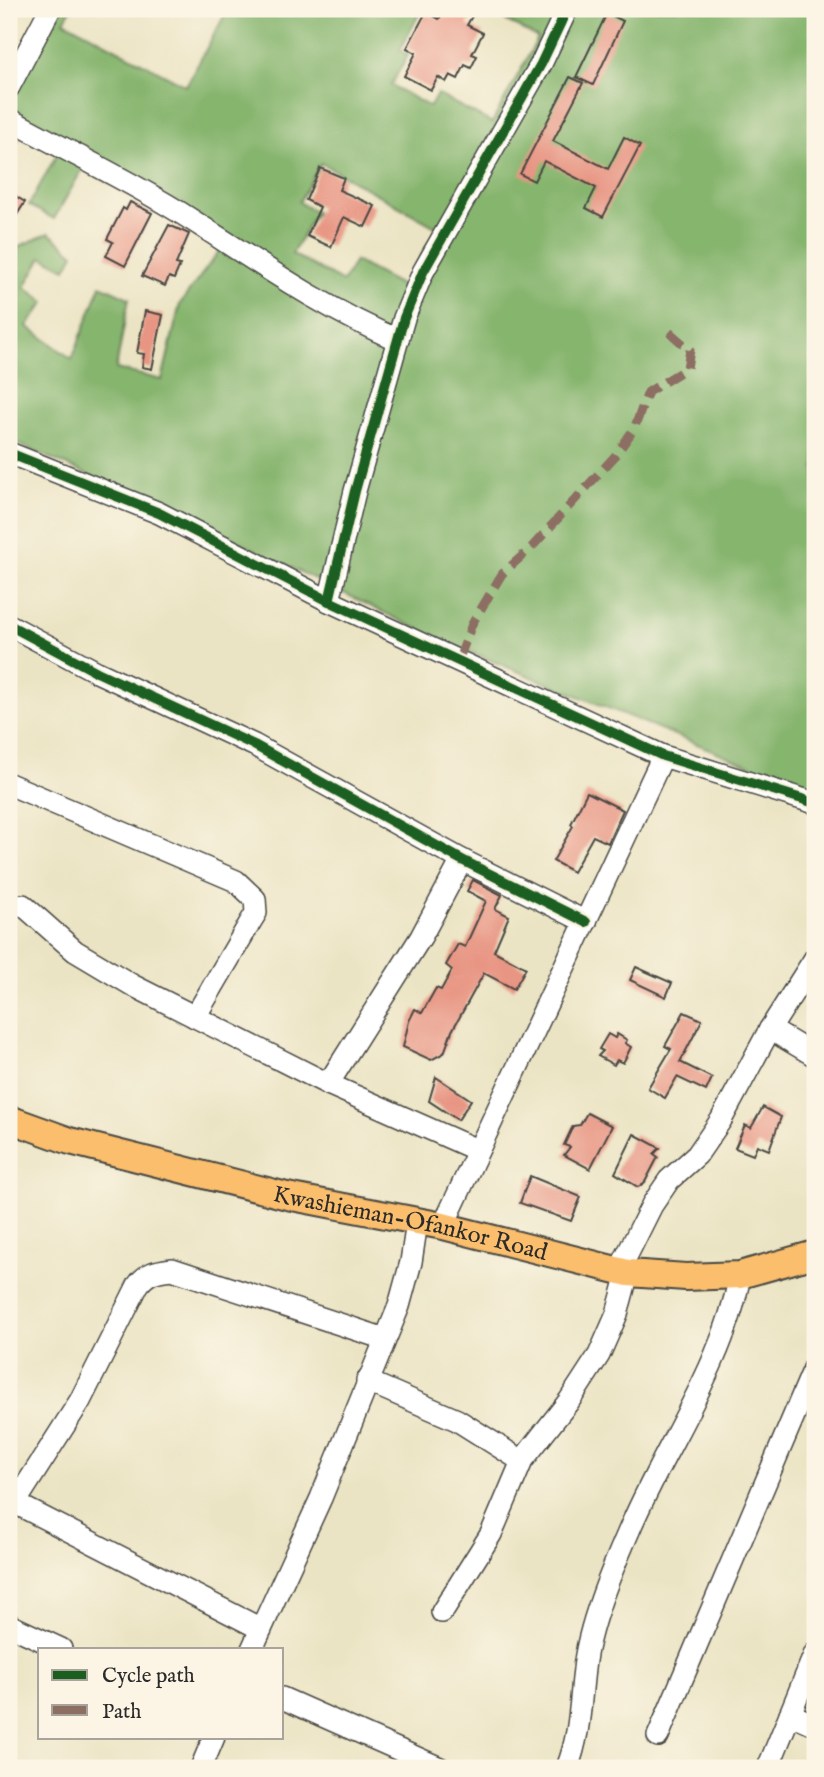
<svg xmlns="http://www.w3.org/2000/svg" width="824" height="1777" viewBox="0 0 824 1777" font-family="'IM FELL English',serif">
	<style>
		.forest { fill: #86b56e; stroke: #58704c; stroke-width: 2; fill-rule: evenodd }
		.building { fill: #e89583 }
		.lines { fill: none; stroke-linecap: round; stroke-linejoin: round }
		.minor-casing { stroke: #484742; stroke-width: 24 }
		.major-casing { stroke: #484742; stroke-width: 30 }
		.minor { stroke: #fff; stroke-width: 21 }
		.major { stroke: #fabe6d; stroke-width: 26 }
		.quiet { stroke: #8d6e63; stroke-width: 9; stroke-dasharray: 18 9; stroke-linecap: butt }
		.cycleway-casing { stroke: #fcf5e5; stroke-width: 15 }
		.cycleway { stroke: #1b5e20; stroke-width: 10 }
		.labels { text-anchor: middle; stroke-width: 5; stroke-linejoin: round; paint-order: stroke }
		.street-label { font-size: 24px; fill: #2b2b2b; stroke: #fcf5e5 }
	</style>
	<rect width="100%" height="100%" fill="#fcf5e5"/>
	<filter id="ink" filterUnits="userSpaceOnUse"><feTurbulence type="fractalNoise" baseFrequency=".0143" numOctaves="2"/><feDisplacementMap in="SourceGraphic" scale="14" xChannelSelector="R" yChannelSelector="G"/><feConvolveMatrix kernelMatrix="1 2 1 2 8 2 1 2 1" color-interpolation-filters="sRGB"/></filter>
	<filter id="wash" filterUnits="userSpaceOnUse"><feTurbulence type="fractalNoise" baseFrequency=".00686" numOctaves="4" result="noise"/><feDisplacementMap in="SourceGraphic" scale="28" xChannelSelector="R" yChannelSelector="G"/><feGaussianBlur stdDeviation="1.57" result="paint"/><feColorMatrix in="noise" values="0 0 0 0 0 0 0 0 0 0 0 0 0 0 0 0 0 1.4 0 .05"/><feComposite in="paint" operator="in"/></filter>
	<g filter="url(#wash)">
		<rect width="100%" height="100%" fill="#ebe4c4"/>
		<path class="forest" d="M62 9H71L64 21 186 86 228 9H422L400 50 408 55 391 85 430 107 437 94 492 123 538 38 484 9H815V792L438 639 216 531 9 440V251L49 233 74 254 66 269 42 257 25 287 45 302 27 326 72 359 101 285 129 298 116 369 162 380 180 304 222 247 83 168 54 219 29 205 57 154 21 133 9 157V101ZM321 163 437 228 404 287 355 261 343 282 292 254 316 212 299 202Z"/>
		<g id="blocks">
			<g class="building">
				<path d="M445 9H476L467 25 483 33 472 54 477 56 471 68 465 65 458 79 450 75 446 82 438 77 431 90 404 76 416 53 407 48 426 12 439 19Z"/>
				<path d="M607 13 623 21 593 85 576 77Z"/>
				<path d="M570 77 583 83 553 141 608 169 624 137 640 146 603 217 586 208 596 188 544 161 534 181 520 174Z"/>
				<path d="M320 168 344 178 339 190 375 206 365 227 344 217 331 247 307 236 320 207 306 200Z"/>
				<path d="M12 194 25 202 9 227V200Z"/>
				<path d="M130 202 152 213 125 266 106 256 113 242 107 239 123 208 126 210Z"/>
				<path d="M169 225 189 234 176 264 180 265 174 279 169 277 165 286 142 276Z"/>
				<path d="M145 311 163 315 152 369 142 367 144 354 137 353Z"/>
				<path d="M587 792 623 810 608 843 593 836 573 872 553 861 573 826 571 824Z"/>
				<path d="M473 880 502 895 495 909 509 916 494 951 526 968 514 989 484 973 452 1031 444 1053 431 1060 403 1047 409 1021 415 1009 422 1013 436 988 441 990 452 970 446 965 458 944 465 947 486 901 467 891Z"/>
				<path d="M636 967 672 983 666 997 630 980Z"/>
				<path d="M684 1012 702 1020 680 1062 712 1078 706 1091 677 1077 665 1098 648 1088 671 1049 665 1046Z"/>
				<path d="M608 1034 615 1038 617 1034 627 1040 625 1043 631 1047 623 1063 617 1060 614 1065 598 1056 603 1051 599 1049Z"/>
				<path d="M436 1077 471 1100 458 1120 429 1101Z"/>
				<path d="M763 1107 781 1117 769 1150 757 1145 753 1155 735 1148 745 1125 751 1128Z"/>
				<path d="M587 1113 612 1126 590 1169 564 1155 570 1147 564 1145 573 1126 580 1125Z"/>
				<path d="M634 1134 660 1148 654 1154 658 1157 645 1182 638 1187 615 1173Z"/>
				<path d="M530 1176 581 1197 571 1221 520 1203Z"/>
			</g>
		</g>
	</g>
	<g filter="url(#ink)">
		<use href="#blocks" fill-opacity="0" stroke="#484742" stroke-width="2"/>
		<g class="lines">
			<g class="minor-casing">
				<g id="minor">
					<path d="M9 87 50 9"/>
					<path d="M9 119C71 153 136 184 195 222 262 265 325 309 398 340"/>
					<path d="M9 453 159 513 329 601 663 756 815 803"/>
					<path d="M329 601 355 491 404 318 423 272 541 64 567 9"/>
					<path d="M9 625 97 672 254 745 462 860 586 922"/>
					<path d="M9 784 236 881 255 899 256 913 251 921 195 1017"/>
					<path d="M23 905 75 951 132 985 328 1084 477 1150"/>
					<path d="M770 1029 815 1056"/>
					<path d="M328 1084 421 937 462 860"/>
					<path d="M443 1226 663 756"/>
					<path d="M619 1271 652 1205 669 1180 697 1155 721 1120 770 1029 815 958"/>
					<path d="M367 1381 457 1420 522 1461"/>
					<path d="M9 1500 261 1629"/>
					<path d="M15 1503 80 1401 138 1285C147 1272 157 1271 172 1269L385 1339"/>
					<path d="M442 1612 491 1534 522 1461 569 1401 599 1355 617 1314 628 1273"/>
					<path d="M9 1625 61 1649"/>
					<path d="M252 1649 321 1498 399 1306 411 1262 417 1222"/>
					<path d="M282 1698 440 1768"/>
					<path d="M790 1714 815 1725"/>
					<path d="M658 1736 815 1366"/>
					<path d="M201 1768 214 1737"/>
					<path d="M567 1768C580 1736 580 1703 584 1669 588 1627 611 1572 628 1533 664 1446 723 1368 740 1275"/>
					<path d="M768 1768 815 1653"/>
				</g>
			</g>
			<g class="major-casing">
				<g id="major">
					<path id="s1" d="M9 1119 70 1141 287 1196 443 1226 628 1273 686 1277 740 1275 815 1254"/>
				</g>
			</g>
			<use href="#minor" class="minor"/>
			<use href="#major" class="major"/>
			<path class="quiet" d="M459 659 472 624 502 574 531 548 615 456 634 429 648 392 687 368 690 350 668 331"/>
			<g class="cycleway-casing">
				<g id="cycleway">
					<path d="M9 453 159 513 329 601 663 756 815 803"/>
					<path d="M329 601 355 491 404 318 423 272 541 64 567 9"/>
					<path d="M9 625 97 672 254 745 462 860 586 922"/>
				</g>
			</g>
			<use href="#cycleway" class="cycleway"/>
		</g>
	</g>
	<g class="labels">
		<g class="street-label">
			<text dy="8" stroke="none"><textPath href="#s1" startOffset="415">Kwashieman-Ofankor Road</textPath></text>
		</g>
	</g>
	<rect width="824" height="1777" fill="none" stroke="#fcf5e5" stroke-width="35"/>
	<rect x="38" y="1648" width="245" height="91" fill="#fcf5e5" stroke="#a8a49b" stroke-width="2"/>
	<rect x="52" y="1670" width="35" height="10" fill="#1b5e20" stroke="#a8a49b" stroke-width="2"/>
	<text x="102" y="1682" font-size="21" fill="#2b2b2b">Cycle path</text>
	<rect x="52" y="1705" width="35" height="10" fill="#8d6e63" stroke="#a8a49b" stroke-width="2"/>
	<text x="102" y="1718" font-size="21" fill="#2b2b2b">Path</text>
</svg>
